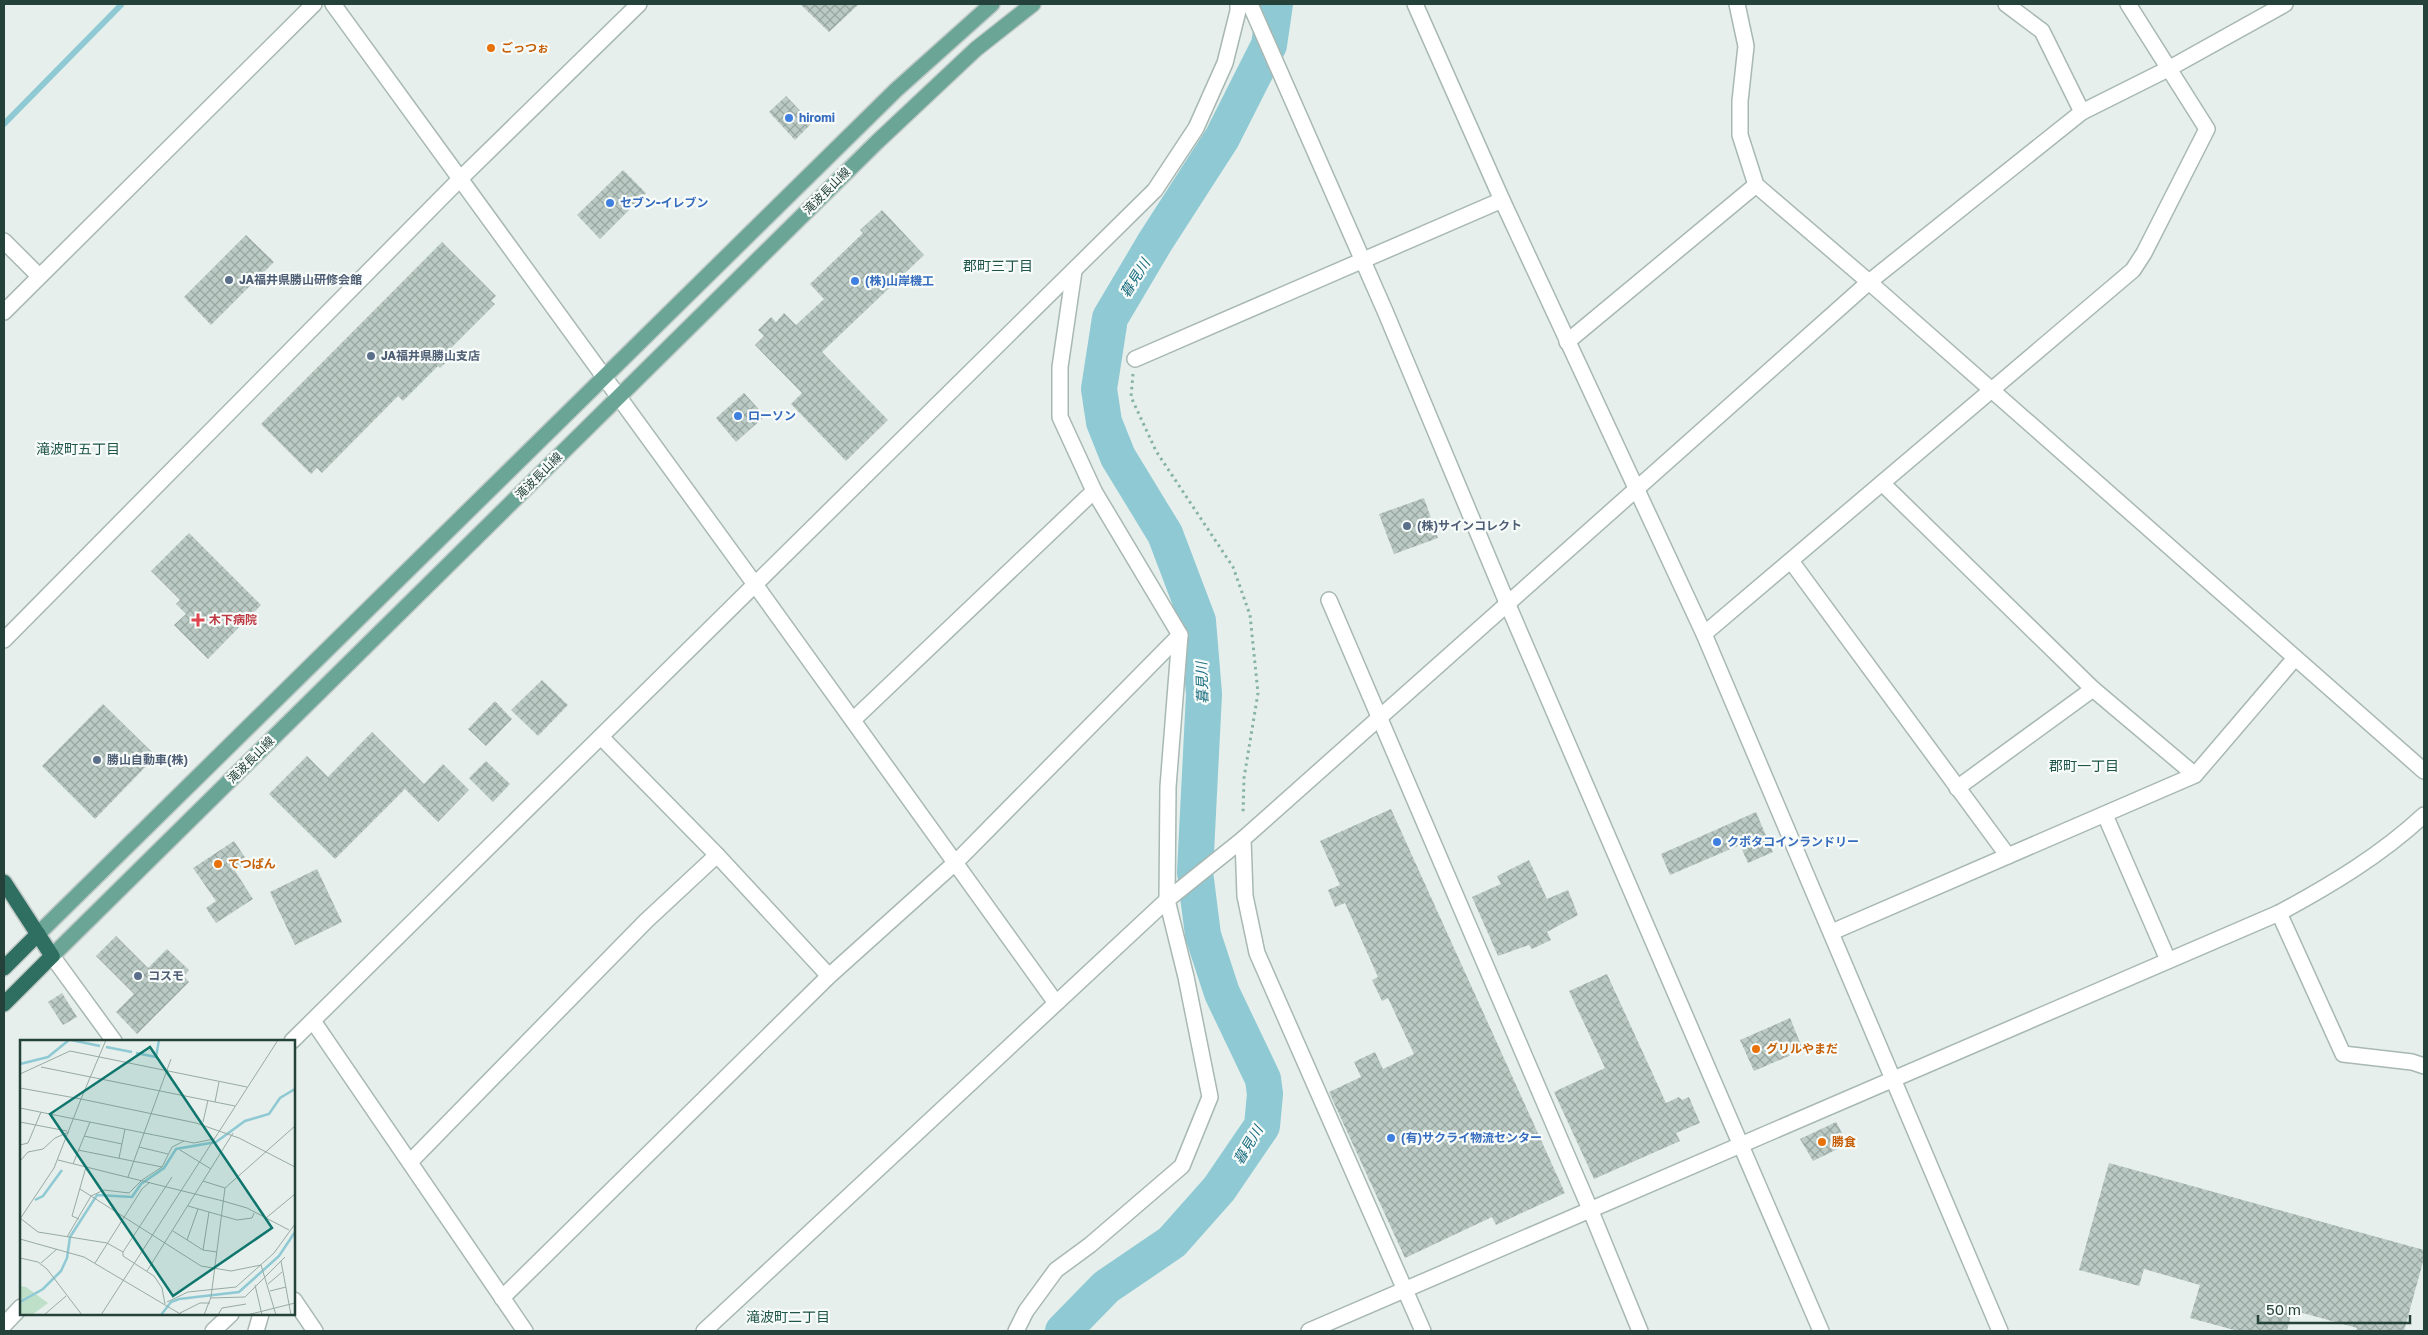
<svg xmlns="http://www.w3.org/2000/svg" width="2428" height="1335" viewBox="0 0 2428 1335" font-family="'Golos Text','Noto Sans JP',sans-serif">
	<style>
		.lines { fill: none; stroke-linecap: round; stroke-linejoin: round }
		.stream { stroke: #8ec9d4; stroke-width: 6 }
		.river { stroke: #8ec9d4; stroke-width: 36 }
		.building { fill: url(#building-cross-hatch) }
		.minor-casing { stroke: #a8b8b2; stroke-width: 18 }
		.major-casing { stroke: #c2cac8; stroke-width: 18 }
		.highway-casing { stroke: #c2cac8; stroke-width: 18 }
		.path { stroke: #86b3a5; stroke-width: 3; stroke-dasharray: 2.5 4; stroke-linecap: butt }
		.minor { stroke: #fff; stroke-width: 15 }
		.major { stroke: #6aa596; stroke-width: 15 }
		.highway { stroke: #2f6f62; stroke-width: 15 }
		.food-dot { fill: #e8710a; stroke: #f7fbf9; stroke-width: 2 }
		.shop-dot { fill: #3f7fe0; stroke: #f7fbf9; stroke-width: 2 }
		.service-dot { fill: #5c6f8a; stroke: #f7fbf9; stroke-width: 2 }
		.health-dot { fill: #e0444e; stroke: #f7fbf9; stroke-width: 2 }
		.labels { text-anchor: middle; stroke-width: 4.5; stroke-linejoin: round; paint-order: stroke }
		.food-label { font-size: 12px; font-weight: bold; fill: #c56008; stroke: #f7fbf9; text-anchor: start }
		.shop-label { font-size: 12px; font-weight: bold; fill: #366cbe; stroke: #f7fbf9; text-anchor: start }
		.street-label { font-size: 12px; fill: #24423a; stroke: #f7fbf9 }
		.service-label { font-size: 12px; font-weight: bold; fill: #4e5e75; stroke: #f7fbf9; text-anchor: start }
		.health-label { font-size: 12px; font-weight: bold; fill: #be3a42; stroke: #f7fbf9; text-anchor: start }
		.neighbourhood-label { font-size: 14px; fill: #1f5548; stroke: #f7fbf9 }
		.water-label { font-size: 14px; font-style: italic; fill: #1c6f80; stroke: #f7fbf9 }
		.inset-river { fill: none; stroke: #8ec9d4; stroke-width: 2.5 }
		.inset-road { fill: none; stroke: #98aaa4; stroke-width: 1 }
		.view { fill: #0f766e; fill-opacity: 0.15; stroke: #0f766e; stroke-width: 2.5 }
		.inset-edge { fill: none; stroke: #24423a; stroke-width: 2.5 }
	</style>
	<defs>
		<pattern id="building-cross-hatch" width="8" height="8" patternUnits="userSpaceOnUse" patternTransform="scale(1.25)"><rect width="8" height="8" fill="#bbcac4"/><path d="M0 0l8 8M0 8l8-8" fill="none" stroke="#98a6a0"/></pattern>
	</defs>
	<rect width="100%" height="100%" fill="#e6efeb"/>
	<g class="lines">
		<path class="stream" d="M4 124 121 5 120 4"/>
		<path class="river" d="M1063 1331 1106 1287 1172 1242 1219 1189 1262 1126 1265 1094 1263 1079 1222 993 1203 935 1195 872 1204 694 1198 621 1165 534 1118 457 1104 422 1099 389 1110 318 1155 242 1222 138 1269 45 1275 4"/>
	</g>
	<g class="building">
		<path d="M800 4H859L829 32Z"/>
		<path d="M786 96 812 123 795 140 769 112Z"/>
		<path d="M623 170 646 193 600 239 577 215Z"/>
		<path d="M882 210 924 255 822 352 888 420 846 461 791 404 802 393 755 345 764 336 758 330 771 317 776 322 784 313 796 325 824 299 810 284 863 233 860 230Z"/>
		<path d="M246 235 274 262 211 325 184 297Z"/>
		<path d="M442 242 496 296 491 301 495 304 450 349 455 354 440 368 438 366 403 401 398 396 322 473 317 468 311 474 261 424Z"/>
		<path d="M744 393 765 416 736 442 716 418Z"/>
		<path d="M1424 498 1438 538 1394 554 1379 514Z"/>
		<path d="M189 533 261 605 208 659 174 625 186 614 176 604 180 600 151 571Z"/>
		<path d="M542 680 568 705 538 736 511 710Z"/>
		<path d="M495 701 512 719 486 746 468 729Z"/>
		<path d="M103 704 156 756 95 819 42 766Z"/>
		<path d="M372 732 424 784 443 764 469 790 438 822 405 789 335 859 269 794 307 756 328 777Z"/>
		<path d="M486 761 510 784 493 802 469 778Z"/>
		<path d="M1391 809 1565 1193 1496 1225 1492 1217 1405 1258 1329 1092 1361 1077 1354 1062 1375 1052 1383 1069 1414 1054 1388 998 1382 1001 1372 980 1378 977 1345 903 1335 907 1328 890 1340 885 1320 841Z"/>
		<path d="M1756 812 1773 852 1748 863 1740 845 1670 875 1661 854Z"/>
		<path d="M234 841 248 862 235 871 253 899 216 923 206 908 216 901 193 868Z"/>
		<path d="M1529 860 1547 899 1568 890 1578 915 1547 932 1551 940 1532 949 1529 945 1498 956 1472 897 1501 884 1497 876Z"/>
		<path d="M317 869 342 922 295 945 270 892Z"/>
		<path d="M116 936 148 968 167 949 189 970 184 976 189 982 137 1034 116 1012 134 994 96 956Z"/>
		<path d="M1607 974 1666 1103 1679 1097 1682 1100 1689 1097 1700 1123 1676 1133 1680 1141 1594 1179 1554 1092 1605 1068 1569 991Z"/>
		<path d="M62 993 77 1017 63 1025 48 1002Z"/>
		<path d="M1790 1018 1803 1050 1754 1071 1740 1040Z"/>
		<path d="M1836 1122 1848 1144 1813 1161 1800 1139Z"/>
		<path d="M2109 1163 2424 1250V1258L2404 1331H2356L2357 1328 2292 1310 2287 1331H2238L2190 1318 2200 1285 2144 1269 2139 1286 2079 1270Z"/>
	</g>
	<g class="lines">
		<g class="minor-casing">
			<g id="minor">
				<path d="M333 4 754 583 1056 1003"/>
				<path d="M1250 4 1385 311 1508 605 1821 1331"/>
				<path d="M1415 4 1502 200 1704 634 2000 1331"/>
				<path d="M1737 4 1746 46 1740 101V135L1756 185 1869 282 2424 771"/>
				<path d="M2006 4 2042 31 2082 112"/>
				<path d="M4 241 39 276"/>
				<path d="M4 312 314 4"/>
				<path d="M1567 342 1756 185"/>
				<path d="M1135 359 1502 200"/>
				<path d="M1882 483 2093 689 2195 775"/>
				<path d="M1791 561 2008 856"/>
				<path d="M1329 600 1590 1209 1640 1331"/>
				<path d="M1704 634 2133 270 2144 253 2207 129 2128 4"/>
				<path d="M4 640 460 179 639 4"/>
				<path d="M853 720 1094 491"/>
				<path d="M601 737 717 855 829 976"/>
				<path d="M1957 788 2093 689"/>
				<path d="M2105 815 2168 960"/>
				<path d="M1243 839 1245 896 1257 953 1423 1331"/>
				<path d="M2279 913 2343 1054 2412 1062 2424 1066"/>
				<path d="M1832 932 2195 775 2295 658"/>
				<path d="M52 956 114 1041"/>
				<path d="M313 1021 525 1331"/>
				<path d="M292 1041 1155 190 1196 128 1225 63 1238 11V4"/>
				<path d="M410 1162 646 921 717 855"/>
				<path d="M502 1298 829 976 956 862 1180 635"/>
				<path d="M294 1300 315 1331"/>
				<path d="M4 1325 21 1307"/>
				<path d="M213 1331 231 1314"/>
				<path d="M256 1331 261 1314"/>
				<path d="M704 1331 1167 900 1243 839 1869 282 2082 112 2170 68 2285 4"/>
				<path d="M1016 1331 1026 1311 1056 1270 1090 1245 1182 1166 1210 1097 1186 977 1167 900 1168 787 1180 635 1094 491 1060 417V367L1074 271"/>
				<path d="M1309 1331 2279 913C2331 885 2381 855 2424 815"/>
			</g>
		</g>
		<g class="major-casing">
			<g id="major">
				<path d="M38 934 896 90 992 4"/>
				<path d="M52 956 877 142 976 49 1033 4"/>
			</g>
		</g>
		<g class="highway-casing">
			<g id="highway">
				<path d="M4 882 52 956 4 1004"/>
				<path d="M4 968 38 934"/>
			</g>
		</g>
		<path class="path" d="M1133 374 1131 397 1156 451 1233 567 1250 615 1258 693 1244 778 1243 814"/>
		<use href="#minor" class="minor"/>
		<use href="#major" class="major"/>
		<use href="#highway" class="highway"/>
	</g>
	<g class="food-dot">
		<circle cx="491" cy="48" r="5"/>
		<circle cx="218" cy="864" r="5"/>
		<circle cx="1756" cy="1049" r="5"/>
		<circle cx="1822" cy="1142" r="5"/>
	</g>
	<g class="shop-dot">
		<circle cx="789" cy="118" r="5"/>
		<circle cx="610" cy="203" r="5"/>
		<circle cx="855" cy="281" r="5"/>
		<circle cx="738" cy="416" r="5"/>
		<circle cx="1717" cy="842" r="5"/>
		<circle cx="1391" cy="1138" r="5"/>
	</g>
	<g class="service-dot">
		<circle cx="229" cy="280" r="5"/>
		<circle cx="371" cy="356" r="5"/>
		<circle cx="1407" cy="526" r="5"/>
		<circle cx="97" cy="760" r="5"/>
		<circle cx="138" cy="976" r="5"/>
	</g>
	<path class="health-dot" d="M195.5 612.5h5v5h5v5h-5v5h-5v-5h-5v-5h5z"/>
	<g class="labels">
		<g class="food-label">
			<text x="501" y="52">ごっつぉ</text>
			<text x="228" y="868">てつぱん</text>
			<text x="1766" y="1053">グリルやまだ</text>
			<text x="1832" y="1146">勝食</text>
		</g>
		<g class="shop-label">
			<text x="799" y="122">hiromi</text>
			<text x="620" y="207">セブン-イレブン</text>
			<text x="865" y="285">(株)山岸機工</text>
			<text x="748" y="420">ローソン</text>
			<text x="1727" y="846">クボタコインランドリー</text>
			<text x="1401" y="1142">(有)サクライ物流センター</text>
		</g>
		<g class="street-label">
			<text transform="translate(827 191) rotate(-45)" y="4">滝波長山線</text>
			<text transform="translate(539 476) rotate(-45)" y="4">滝波長山線</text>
			<text transform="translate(251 760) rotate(-45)" y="4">滝波長山線</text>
		</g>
		<g class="service-label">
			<text x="239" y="284">JA福井県勝山研修会館</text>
			<text x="381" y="360">JA福井県勝山支店</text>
			<text x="1417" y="530">(株)サインコレクト</text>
			<text x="107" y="764">勝山自動車(株)</text>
			<text x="148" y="980">コスモ</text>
		</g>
		<g class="health-label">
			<text x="209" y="624">木下病院</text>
		</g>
		<g class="neighbourhood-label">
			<text x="998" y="271">郡町三丁目</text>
			<text x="78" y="454">滝波町五丁目</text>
			<text x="2084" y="771">郡町一丁目</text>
			<text x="788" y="1322">滝波町二丁目</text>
		</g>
		<g class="water-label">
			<text transform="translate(1135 278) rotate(-58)" y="5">暮見川</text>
			<text transform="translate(1202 683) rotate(-92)" y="5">暮見川</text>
			<text transform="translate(1248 1145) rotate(-59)" y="5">暮見川</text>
		</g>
	</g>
	<g transform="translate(20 1040)">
		<rect width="275" height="275" fill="#e6efeb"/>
		<path d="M0 246 6 247 28 263 12 275H0Z" fill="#bfe0c8"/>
		<path class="inset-river" d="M51 0 80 6M86 7 112 12M116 13 136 17 139 0M0 24 28 17 49 0M15 160 23 156 42 130M0 262 23 249 41 231 47 218 50 197 77 155 112 157 121 144 144 128 156 109 196 102 225 81 249 74 260 58 275 49M141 275 151 262 159 259 219 252 259 216 275 192"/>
		<path class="inset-road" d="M21 27 215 66M0 34 50 11 227 47M0 48 61 59 86 0M61 59 176 83 219 98 275 127M195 62 199 42M0 68 174 103 194 99M0 82 47 91M183 82 188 60M64 96 102 104M0 105 8 103 21 72M119 107 148 114M58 110 142 127M160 110 191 129M99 118 105 89M38 120 203 161 227 168 269 190M0 121 8 112 23 109 35 98 49 92M53 124 70 82M108 137 151 19M183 141 205 148M60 149 181 226 211 231 241 225M168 166 217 180 232 178 234 173M0 178 18 192 87 203 103 212V216L134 236 142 248 145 264M246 178 275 154M0 179 34 128 61 59M59 179 52 176 66 127M153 191 183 210 197 212M47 197 71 156 84 150 109 153 122 140 142 127 152 107 164 101M0 199 64 217 162 275M167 200 178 169M183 210 189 172M103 212 152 137M0 218 18 222 27 229 62 275M261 221 271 275M21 223 37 209M75 223 122 149 130 142M241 225 256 275M127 231 213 93M248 244 262 232M235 245 242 275M250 251 266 247M190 258 225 257 265 217M147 262 168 252 216 247 254 213 275 184M160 273 180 263H190M24 275 46 256M81 275 258 0M184 275 191 257 205 148 275 86M198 275 202 268 226 264M227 275 275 263"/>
		<path class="view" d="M130 7 252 188 153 256 30 74Z"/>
		<rect width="275" height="275" class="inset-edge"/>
	</g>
	<rect width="2428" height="1335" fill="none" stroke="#24423a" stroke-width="10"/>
	<path d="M2258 1315v8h152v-8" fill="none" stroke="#24423a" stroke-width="2.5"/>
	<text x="2266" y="1315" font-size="15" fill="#24423a" stroke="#f7fbf9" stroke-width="4" paint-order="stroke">50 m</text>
</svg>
